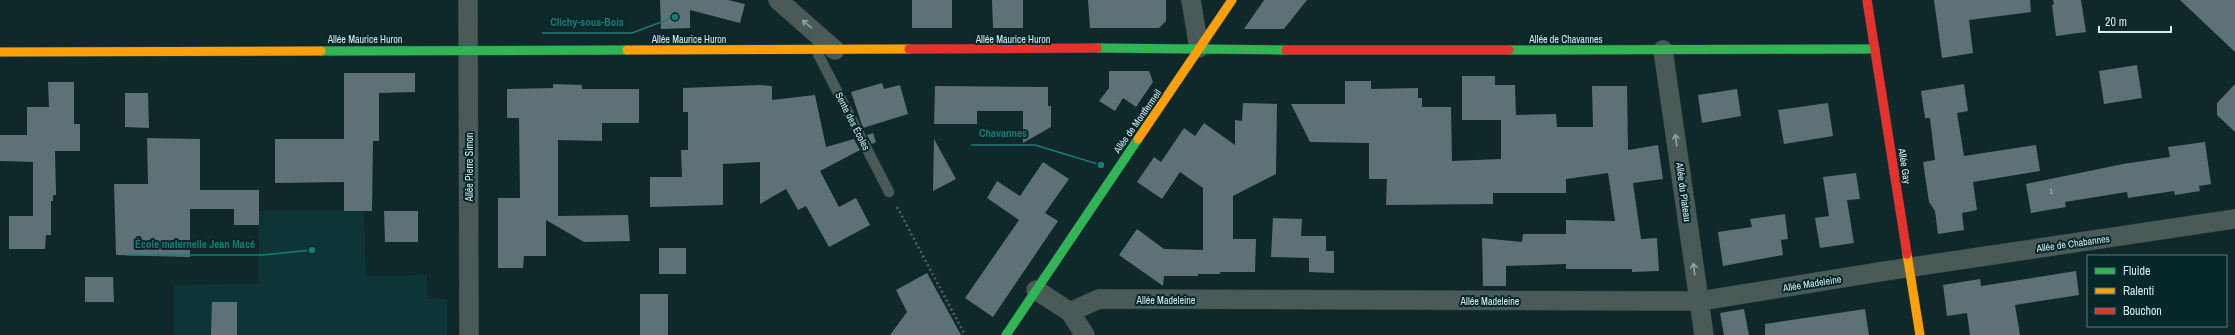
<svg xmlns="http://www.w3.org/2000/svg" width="2235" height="335" viewBox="0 0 2235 335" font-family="'Archivo Narrow',sans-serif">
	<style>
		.built { fill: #0d3538 }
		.building { fill: #5e7176 }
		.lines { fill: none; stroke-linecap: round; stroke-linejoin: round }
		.lane-casing { stroke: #2d4243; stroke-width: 11 }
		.street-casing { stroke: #2d4243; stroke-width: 20 }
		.fast-casing { stroke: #2d4243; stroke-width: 10 }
		.slow-casing { stroke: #2d4243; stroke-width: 10 }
		.jam-casing { stroke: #2d4243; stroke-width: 10 }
		.path { stroke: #526160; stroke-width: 2.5; stroke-dasharray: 2 3; stroke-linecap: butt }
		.lane { stroke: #4a5b57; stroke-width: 10 }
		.street { stroke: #4a5b57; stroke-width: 19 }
		.fast { stroke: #30b455; stroke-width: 9 }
		.slow { stroke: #ff9f0a; stroke-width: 9 }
		.jam { stroke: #e5322d; stroke-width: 9 }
		.oneway { stroke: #90a4a2 }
		.labels { text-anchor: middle; stroke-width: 4; stroke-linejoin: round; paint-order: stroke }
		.number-label { font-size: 8px; fill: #b8cdd0 }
		.street-label { font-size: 10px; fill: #d6ecee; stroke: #062729 }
		.leader { fill: none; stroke: #197c74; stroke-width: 1.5 }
		.callout-dot { fill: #197c74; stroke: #062729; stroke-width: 1.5 }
		.callout-label { font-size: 11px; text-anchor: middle; font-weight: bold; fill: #197c74; stroke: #062729; stroke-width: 4; stroke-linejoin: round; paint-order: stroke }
	</style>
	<rect width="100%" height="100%" fill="#0f282a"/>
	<path class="built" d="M259 211H364L366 276 427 275 428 299H447V335H174V285L259 284Z"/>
	<g class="building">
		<path d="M660 0H728L745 4 740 23 690 10V28L661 29Z"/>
		<rect x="912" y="0" width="40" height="28"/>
		<path d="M992 0H1023V28H993Z"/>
		<path d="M1088 0H1166V21L1159 28H1090Z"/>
		<path d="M1264 0H1307L1284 29H1244Z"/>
		<path d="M1934 0H2030L2031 12 1969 20 1973 53 1942 58Z"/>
		<path d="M2053 0H2081L2086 32 2056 36 2052 5 2054 4Z"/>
		<path d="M2180 0H2235V52Z"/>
		<path d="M2137 65 2142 98 2104 104 2099 71Z"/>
		<path d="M1109 71H1149L1153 82 1136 107 1123 98 1115 111 1099 101 1109 88Z"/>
		<path d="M344 73H415V92L379 93V141H373L372 211H344V182L275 183V139H344Z"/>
		<path d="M1462 76H1495V85H1515L1516 115 1556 114 1557 127H1593L1592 86H1627L1628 150 1658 145 1663 179 1633 183 1641 239 1657 238 1659 271 1632 272V269H1566V264L1506 266V286H1483L1482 238 1522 242 1523 234H1566V220L1615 221 1608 173 1566 179V193H1493V204L1386 205 1387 179H1369V143L1310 142 1291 104H1345V81H1371V89L1418 88V98H1422V107H1451L1452 161 1501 159V120H1462Z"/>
		<path d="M48 82H74V124H80V151H55L56 195H53V201H51V235H46L45 249H9V216H33V162L0 161V135H27V107H49Z"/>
		<path d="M882 83 884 89 900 85 908 114 863 128 851 92Z"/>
		<path d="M553 84 582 85V89H639V123H602V141L558 140V216L628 215 630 241 584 242 546 220V256H524L523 268H498V198H520L519 118H507V89L553 88Z"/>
		<path d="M1964 84 1968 111 1957 113 1964 156 2036 145 2040 171 1973 182 1977 210 1962 213 1964 230 1938 234 1935 211 1929 202 1923 162 1935 160 1930 118H1925L1921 91Z"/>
		<path d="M2235 84V132L2217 115V103Z"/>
		<path d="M760 85 772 86V100L815 95 826 147 854 139 860 150 820 171 839 207 856 198 870 225 829 247 806 206 798 210 786 189 760 204V162L723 164V205L650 207V177H682L681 150H688V112H683V88Z"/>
		<path d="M935 86 1048 87V106H1051V127L1023 143V111H977V124H934Z"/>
		<path d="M1737 89 1741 116 1702 123 1698 95Z"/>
		<path d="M125 93H148L149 128 125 127Z"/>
		<path d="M1243 103 1277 104 1276 174 1233 196V239H1256L1255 272H1220V274H1198V276H1164L1163 286 1119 255 1137 229 1164 249 1203 250V188L1180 172 1162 199 1137 182 1154 157 1161 162 1184 128 1195 136 1204 123 1235 145V120L1242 121Z"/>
		<path d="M1828 103 1833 136 1784 144 1778 110Z"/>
		<path d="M873 133 876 142 872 144 867 135Z"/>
		<path d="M147 138 200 139V190H259V225H234V209H190V257L116 255 114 184H148Z"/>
		<path d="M934 139 956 179 933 191Z"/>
		<path d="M2205 142 2211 184 2199 186 2200 191 2175 195 2174 191 2128 198 2127 192 2065 202 2066 207 2031 213 2026 184 2123 164 2170 157 2168 147Z"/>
		<path d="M1043 162 1069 179 1045 213 1058 221 993 317 965 298 1019 220 987 198 997 181 1020 196Z"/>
		<path d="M1856 173 1860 199 1847 200 1854 243 1820 248 1815 218 1829 216 1823 177Z"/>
		<path d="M384 211H418V242H385Z"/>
		<path d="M1785 214 1788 239 1781 240 1783 255 1723 266 1718 232 1752 227 1750 219Z"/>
		<path d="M1273 218 1302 219 1301 236H1326V251H1334V273L1309 272V258L1271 257Z"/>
		<rect x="659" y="248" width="27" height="26"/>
		<path d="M2076 271 2079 295 2015 305 2020 335H1970L1967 313 1947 316 1943 285 1980 279 1981 286Z"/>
		<path d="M927 273 961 335H890L907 312 896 290Z"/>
		<path d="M85 277H113L114 302H85Z"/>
		<rect x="640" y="294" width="28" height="41"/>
		<path d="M212 302H237V335H211Z"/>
		<path d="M1744 309 1749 335H1724L1720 313Z"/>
		<path d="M1865 309 1869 335H1765V324Z"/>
	</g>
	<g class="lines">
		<g class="lane-casing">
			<path id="lane" d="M816 50 889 192"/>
		</g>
		<g class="street-casing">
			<g id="street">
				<path d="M468 0 469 335"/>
				<path d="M778 0 835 50"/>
				<path d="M1191 0 1199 48"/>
				<path d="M1663 50 1704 335"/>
				<path d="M1036 290 1070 312 1085 335"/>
				<path d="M1070 312 1099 299 1700 301 1885 271 2235 219"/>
			</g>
		</g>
		<g class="fast-casing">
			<g id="fast">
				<path d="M1097 48 1286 50"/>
				<path d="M1509 50 1875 49"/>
				<path d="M321 51 627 50"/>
				<path d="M1006 335 1138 139"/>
			</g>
		</g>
		<g class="slow-casing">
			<g id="slow">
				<path d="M627 50 909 49"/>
				<path d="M0 52 321 51"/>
				<path d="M1138 139 1232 0"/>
				<path d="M1907 254 1920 335"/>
			</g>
		</g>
		<g class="jam-casing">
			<g id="jam">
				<path d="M1867 0 1907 254"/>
				<path d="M909 49 1097 48"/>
				<path d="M1286 50H1509"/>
			</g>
		</g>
		<path class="path" d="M897 207 965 335"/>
		<use href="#lane" class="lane"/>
		<use href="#street" class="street"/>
		<use href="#fast" class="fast"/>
		<use href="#slow" class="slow"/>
		<use href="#jam" class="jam"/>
	</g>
	<defs><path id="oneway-shaft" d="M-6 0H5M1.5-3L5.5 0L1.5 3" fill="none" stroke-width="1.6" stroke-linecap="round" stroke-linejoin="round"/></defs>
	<g class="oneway">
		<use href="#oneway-shaft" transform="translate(807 24) rotate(-140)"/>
		<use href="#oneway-shaft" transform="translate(1676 140) rotate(-98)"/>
		<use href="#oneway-shaft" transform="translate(1694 269) rotate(-98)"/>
	</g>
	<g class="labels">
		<g class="number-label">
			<text x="2051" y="194">1</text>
		</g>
		<g class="street-label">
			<text x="365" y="43">Allée Maurice Huron</text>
			<text x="689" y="43">Allée Maurice Huron</text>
			<text x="1013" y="43">Allée Maurice Huron</text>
			<text x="1566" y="43">Allée de Chavannes</text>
			<text transform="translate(853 121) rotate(63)" y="4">Sente des Écoles</text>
			<text transform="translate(1137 121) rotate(-55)" y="4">Allée de Montfermeil</text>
			<text transform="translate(1905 166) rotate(81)" y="4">Allée Gay</text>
			<text transform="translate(469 167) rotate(-90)" y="4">Allée Pierre Simon</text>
			<text transform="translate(1684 192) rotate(82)" y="4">Allée du Plateau</text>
			<text transform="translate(2073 243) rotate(-8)" y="4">Allée de Chabannes</text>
			<text transform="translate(1812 283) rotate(-9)" y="4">Allée Madeleine</text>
			<text x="1166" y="304">Allée Madeleine</text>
			<text x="1490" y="305">Allée Madeleine</text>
		</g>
	</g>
	<path class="leader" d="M675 17L632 33H542M1101 165L1035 145H971M312 250L263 255H127"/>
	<g class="callout-dot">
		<circle cx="675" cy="17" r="4"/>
		<circle cx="1101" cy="165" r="4"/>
		<circle cx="312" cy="250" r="4"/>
	</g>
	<g class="callout-label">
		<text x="587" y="26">Clichy-sous-Bois</text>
		<text x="1003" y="137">Chavannes</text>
		<text x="195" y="248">École maternelle Jean Macé</text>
	</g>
	<rect x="2087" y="255" width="140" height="72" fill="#062729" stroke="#597678"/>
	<rect x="2095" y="268" width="20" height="6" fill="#30b455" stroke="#597678"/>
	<text x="2123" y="275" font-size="12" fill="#d6ecee">Fluide</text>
	<rect x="2095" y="288" width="20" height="6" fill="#ff9f0a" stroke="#597678"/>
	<text x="2123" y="295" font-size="12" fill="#d6ecee">Ralenti</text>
	<rect x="2095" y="308" width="20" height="6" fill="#e5322d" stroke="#597678"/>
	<text x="2123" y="315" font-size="12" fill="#d6ecee">Bouchon</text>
	<path d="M2099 26v6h72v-6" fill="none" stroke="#d6ecee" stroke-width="2"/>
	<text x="2105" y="26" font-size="12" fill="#d6ecee" stroke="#062729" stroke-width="3" paint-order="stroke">20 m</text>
</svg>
